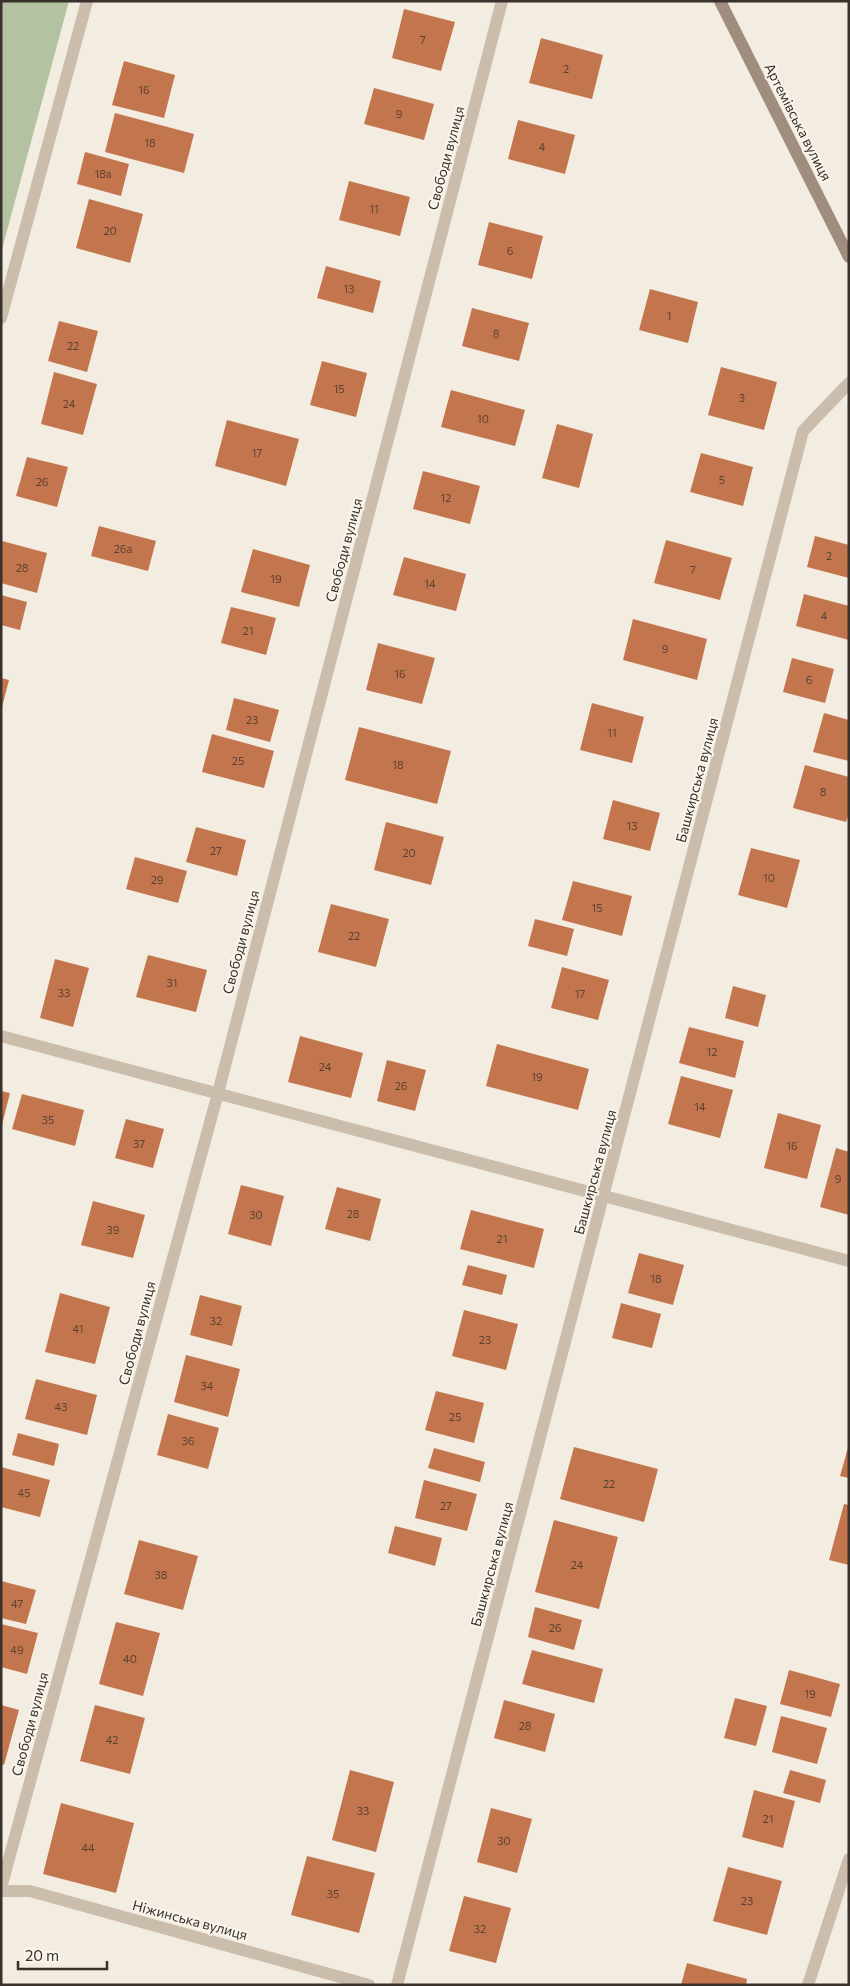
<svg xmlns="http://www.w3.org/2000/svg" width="850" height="1986" viewBox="0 0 850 1986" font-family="Commissioner,sans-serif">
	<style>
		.green { fill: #b3c2a0 }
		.building { fill: #c3764e }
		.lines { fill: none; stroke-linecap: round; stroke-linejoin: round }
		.street { stroke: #cbbdac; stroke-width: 12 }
		.secondary { stroke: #9f8d7d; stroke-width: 12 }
		.labels { text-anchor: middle; stroke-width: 4; stroke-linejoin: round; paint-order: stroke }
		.number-label { font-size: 11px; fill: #5c4234 }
		.street-label { font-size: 14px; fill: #39312b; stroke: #faf5ed }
	</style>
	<rect width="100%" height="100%" fill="#f3ece0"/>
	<path class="green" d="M1 1H69L1 253Z"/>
	<g class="building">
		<path d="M404 9 455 22 441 71 392 58Z"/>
		<path d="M541 38 603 55 592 99 529 83Z"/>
		<path d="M124 61 175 75 164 118 112 105Z"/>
		<path d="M374 88 434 104 424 140 364 124Z"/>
		<path d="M115 113 194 134 184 173 105 152Z"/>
		<path d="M518 120 575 135 565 174 508 159Z"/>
		<path d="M85 152 129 164 121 196 77 184Z"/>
		<path d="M349 181 410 197 400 236 339 220Z"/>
		<path d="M89 199 143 214 130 263 76 248Z"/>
		<path d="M489 222 543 236 532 279 478 265Z"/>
		<path d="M326 266 381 281 373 313 317 298Z"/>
		<path d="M650 289 698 302 688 343 639 330Z"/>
		<path d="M472 308 529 323 519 361 462 346Z"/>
		<path d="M59 321 98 331 87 372 48 361Z"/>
		<path d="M322 361 367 373 356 417 310 405Z"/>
		<path d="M721 367 777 382 764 430 708 415Z"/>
		<path d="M54 372 97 384 83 435 41 424Z"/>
		<path d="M451 390 525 410 515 446 441 427Z"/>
		<path d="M227 420 299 439 286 486 215 466Z"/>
		<path d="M557 424 593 434 579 488 542 478Z"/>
		<path d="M701 453 753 467 743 506 690 492Z"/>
		<path d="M27 457 68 467 57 507 16 496Z"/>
		<path d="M423 471 480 486 470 524 413 509Z"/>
		<path d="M99 526 156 541 148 571 91 556Z"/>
		<path d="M815 536 849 545V578L807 567Z"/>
		<path d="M666 540 732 558 720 600 654 583Z"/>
		<path d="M2 541 47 553 37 593 1 583Z"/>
		<path d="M253 549 310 565 299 607 241 592Z"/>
		<path d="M404 557 466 574 456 611 393 595Z"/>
		<path d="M804 594 849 606V640L796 626Z"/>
		<path d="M1 595 27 602 20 630 1 625Z"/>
		<path d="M231 607 276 618 266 655 221 643Z"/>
		<path d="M633 619 707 639 697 680 623 660Z"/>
		<path d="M378 643 435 658 422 704 366 690Z"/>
		<path d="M792 658 834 669 825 703 783 692Z"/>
		<path d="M1 678 9 680 2 707H1Z"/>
		<path d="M234 698 279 710 270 742 226 730Z"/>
		<path d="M592 703 644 717 632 763 580 750Z"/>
		<path d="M824 713 849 720V761L813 752Z"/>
		<path d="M359 727 451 751 437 804 345 780Z"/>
		<path d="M212 734 274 751 264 788 202 772Z"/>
		<path d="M805 765 849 777V813L846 822 793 808Z"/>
		<path d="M613 800 660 813 650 851 603 839Z"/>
		<path d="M386 822 444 837 431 885 374 870Z"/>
		<path d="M196 827 246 840 237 876 186 862Z"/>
		<path d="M751 848 800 860 787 908 738 895Z"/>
		<path d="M135 857 187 871 178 903 126 889Z"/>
		<path d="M573 881 632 896 622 936 562 920Z"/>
		<path d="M331 904 389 919 376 967 318 952Z"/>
		<path d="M535 919 574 929 567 956 528 946Z"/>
		<path d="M148 955 207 970 196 1012 136 997Z"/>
		<path d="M55 959 89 968 73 1027 40 1018Z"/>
		<path d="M562 967 609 980 598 1020 551 1008Z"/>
		<path d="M733 986 766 995 758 1027 725 1018Z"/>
		<path d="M689 1027 744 1041 735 1078 679 1063Z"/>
		<path d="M300 1036 363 1053 351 1098 288 1082Z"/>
		<path d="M497 1044 589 1069 578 1110 486 1086Z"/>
		<path d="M387 1060 426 1070 415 1111 377 1101Z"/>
		<path d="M681 1076 733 1090 720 1138 668 1124Z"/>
		<path d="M1 1091 10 1093 2 1125H1Z"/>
		<path d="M22 1094 84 1110 75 1146 12 1129Z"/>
		<path d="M778 1113 821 1125 807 1179 764 1168Z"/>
		<path d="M126 1119 164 1129 153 1168 115 1158Z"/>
		<path d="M836 1148 849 1152V1215L820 1207Z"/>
		<path d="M241 1185 284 1196 271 1246 228 1234Z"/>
		<path d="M337 1187 381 1199 370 1241 325 1229Z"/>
		<path d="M93 1201 145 1215 133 1258 81 1245Z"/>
		<path d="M471 1210 544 1229 534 1268 460 1249Z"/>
		<path d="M639 1253 684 1265 673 1305 628 1293Z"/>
		<path d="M468 1265 507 1275 502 1295 462 1285Z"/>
		<path d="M60 1293 110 1307 95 1364 45 1352Z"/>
		<path d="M200 1295 242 1306 232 1346 190 1335Z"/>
		<path d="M621 1303 661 1314 652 1348 612 1338Z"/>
		<path d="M464 1310 518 1324 506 1370 452 1356Z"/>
		<path d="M186 1355 240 1369 228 1417 174 1402Z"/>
		<path d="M36 1379 97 1395 87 1435 25 1419Z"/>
		<path d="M436 1391 484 1403 474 1443 425 1430Z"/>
		<path d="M168 1414 219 1428 208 1469 157 1455Z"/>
		<path d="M18 1433 59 1444 54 1466 12 1455Z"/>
		<path d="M849 1444V1478L840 1476Z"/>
		<path d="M574 1447 658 1469 644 1522 560 1499Z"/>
		<path d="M434 1448 485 1462 480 1482 428 1468Z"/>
		<path d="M1 1467 50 1480 40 1517 1 1507Z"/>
		<path d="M424 1480 477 1494 467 1531 415 1518Z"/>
		<path d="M844 1504 849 1505V1565L829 1560Z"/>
		<path d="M554 1520 618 1537 599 1609 535 1592Z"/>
		<path d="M395 1526 442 1538 435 1566 388 1553Z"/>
		<path d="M139 1540 198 1556 183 1610 124 1594Z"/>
		<path d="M1 1581 36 1590 26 1624 1 1618Z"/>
		<path d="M535 1607 582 1620 574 1650 528 1637Z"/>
		<path d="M116 1622 160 1633 143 1696 99 1684Z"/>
		<path d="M1 1624 38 1633 27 1674 1 1667Z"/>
		<path d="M532 1650 603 1669 594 1703 522 1684Z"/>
		<path d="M789 1670 840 1684 831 1717 780 1704Z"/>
		<path d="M735 1698 767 1706 756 1746 724 1738Z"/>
		<path d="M504 1700 555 1714 545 1752 494 1738Z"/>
		<path d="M1 1705 19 1710 4 1765 1 1764Z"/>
		<path d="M95 1705 145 1718 130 1774 80 1761Z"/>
		<path d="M781 1716 827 1728 817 1764 772 1752Z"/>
		<path d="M350 1770 394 1782 376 1852 332 1840Z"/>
		<path d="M790 1770 826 1780 820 1803 783 1793Z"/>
		<path d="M754 1790 795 1801 783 1848 742 1837Z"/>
		<path d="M61 1803 134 1823 116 1893 43 1874Z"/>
		<path d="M491 1808 532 1819 517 1873 477 1862Z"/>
		<path d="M307 1856 375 1873 359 1933 291 1915Z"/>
		<path d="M728 1867 782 1881 767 1935 713 1921Z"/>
		<path d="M464 1896 511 1908 496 1963 449 1951Z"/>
		<path d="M687 1963 747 1979 746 1985H681Z"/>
	</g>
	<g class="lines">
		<g class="street">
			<path d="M1 318 87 1"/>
			<path d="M1 1036 849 1261"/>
			<path d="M1 1888 218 1093 502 1"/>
			<path d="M1 1891H30L369 1985"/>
			<path d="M397 1985 803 431 849 383"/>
			<path d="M808 1985 849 1859"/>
		</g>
		<path class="secondary" d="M720 1 849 257"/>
	</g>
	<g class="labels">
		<g class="number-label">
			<text x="423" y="44">7</text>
			<text x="566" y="73">2</text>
			<text x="144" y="94">16</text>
			<text x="399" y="118">9</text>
			<text x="150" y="147">18</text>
			<text x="542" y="151">4</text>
			<text x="103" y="178">18а</text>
			<text x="374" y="213">11</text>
			<text x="110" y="235">20</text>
			<text x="510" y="255">6</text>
			<text x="349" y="293">13</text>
			<text x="669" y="320">1</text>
			<text x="496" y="338">8</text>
			<text x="73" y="350">22</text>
			<text x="339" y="393">15</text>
			<text x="742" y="402">3</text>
			<text x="69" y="408">24</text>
			<text x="483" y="423">10</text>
			<text x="257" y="457">17</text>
			<text x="722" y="484">5</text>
			<text x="42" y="486">26</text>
			<text x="446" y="502">12</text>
			<text x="123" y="553">26а</text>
			<text x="829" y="560">2</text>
			<text x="22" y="572">28</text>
			<text x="693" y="574">7</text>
			<text x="276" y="583">19</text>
			<text x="430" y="588">14</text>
			<text x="824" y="620">4</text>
			<text x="248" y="635">21</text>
			<text x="665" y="653">9</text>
			<text x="400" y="678">16</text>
			<text x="809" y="684">6</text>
			<text x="252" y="724">23</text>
			<text x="612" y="737">11</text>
			<text x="238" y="765">25</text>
			<text x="398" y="769">18</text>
			<text x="823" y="796">8</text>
			<text x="632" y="830">13</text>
			<text x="216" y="855">27</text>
			<text x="409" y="857">20</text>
			<text x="769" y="882">10</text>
			<text x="157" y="884">29</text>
			<text x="597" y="912">15</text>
			<text x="354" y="940">22</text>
			<text x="172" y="987">31</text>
			<text x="64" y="997">33</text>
			<text x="580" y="998">17</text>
			<text x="712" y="1056">12</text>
			<text x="325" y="1071">24</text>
			<text x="537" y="1081">19</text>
			<text x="401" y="1090">26</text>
			<text x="700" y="1111">14</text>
			<text x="48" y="1124">35</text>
			<text x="139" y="1148">37</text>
			<text x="792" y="1150">16</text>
			<text x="838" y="1183">9</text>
			<text x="353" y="1218">28</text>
			<text x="256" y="1219">30</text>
			<text x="113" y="1234">39</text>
			<text x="502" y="1243">21</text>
			<text x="656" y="1283">18</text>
			<text x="216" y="1325">32</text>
			<text x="78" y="1333">41</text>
			<text x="485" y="1344">23</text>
			<text x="207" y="1390">34</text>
			<text x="61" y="1411">43</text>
			<text x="455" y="1421">25</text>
			<text x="188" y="1445">36</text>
			<text x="609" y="1488">22</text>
			<text x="24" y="1497">45</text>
			<text x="446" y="1510">27</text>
			<text x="577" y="1569">24</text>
			<text x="161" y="1579">38</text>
			<text x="17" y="1608">47</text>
			<text x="555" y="1632">26</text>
			<text x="17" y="1654">49</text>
			<text x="130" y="1663">40</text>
			<text x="810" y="1698">19</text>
			<text x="525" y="1730">28</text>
			<text x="112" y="1744">42</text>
			<text x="363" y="1815">33</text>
			<text x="768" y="1823">21</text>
			<text x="504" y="1845">30</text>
			<text x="88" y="1852">44</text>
			<text x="333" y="1898">35</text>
			<text x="747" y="1905">23</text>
			<text x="480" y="1933">32</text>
		</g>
		<g class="street-label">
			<text transform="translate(798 122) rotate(63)" y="5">Артемівська вулиця</text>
			<text transform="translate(446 158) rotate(-75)" y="5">Свободи вулиця</text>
			<text transform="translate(344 550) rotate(-75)" y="5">Свободи вулиця</text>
			<text transform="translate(697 780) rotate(-75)" y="5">Башкирська вулиця</text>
			<text transform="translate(241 942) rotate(-75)" y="5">Свободи вулиця</text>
			<text transform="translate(595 1172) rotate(-75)" y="5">Башкирська вулиця</text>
			<text transform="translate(137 1333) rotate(-75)" y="5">Свободи вулиця</text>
			<text transform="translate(492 1564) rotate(-75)" y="5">Башкирська вулиця</text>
			<text transform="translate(30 1724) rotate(-75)" y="5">Свободи вулиця</text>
			<text transform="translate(190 1920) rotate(15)" y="5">Ніжинська вулиця</text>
		</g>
	</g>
	<rect width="850" height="1986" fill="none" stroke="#39312b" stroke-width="5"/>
	<path d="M18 1961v8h89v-8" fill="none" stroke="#39312b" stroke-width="2.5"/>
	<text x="25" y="1961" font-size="15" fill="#39312b" stroke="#faf5ed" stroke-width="4" paint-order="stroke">20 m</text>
</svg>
